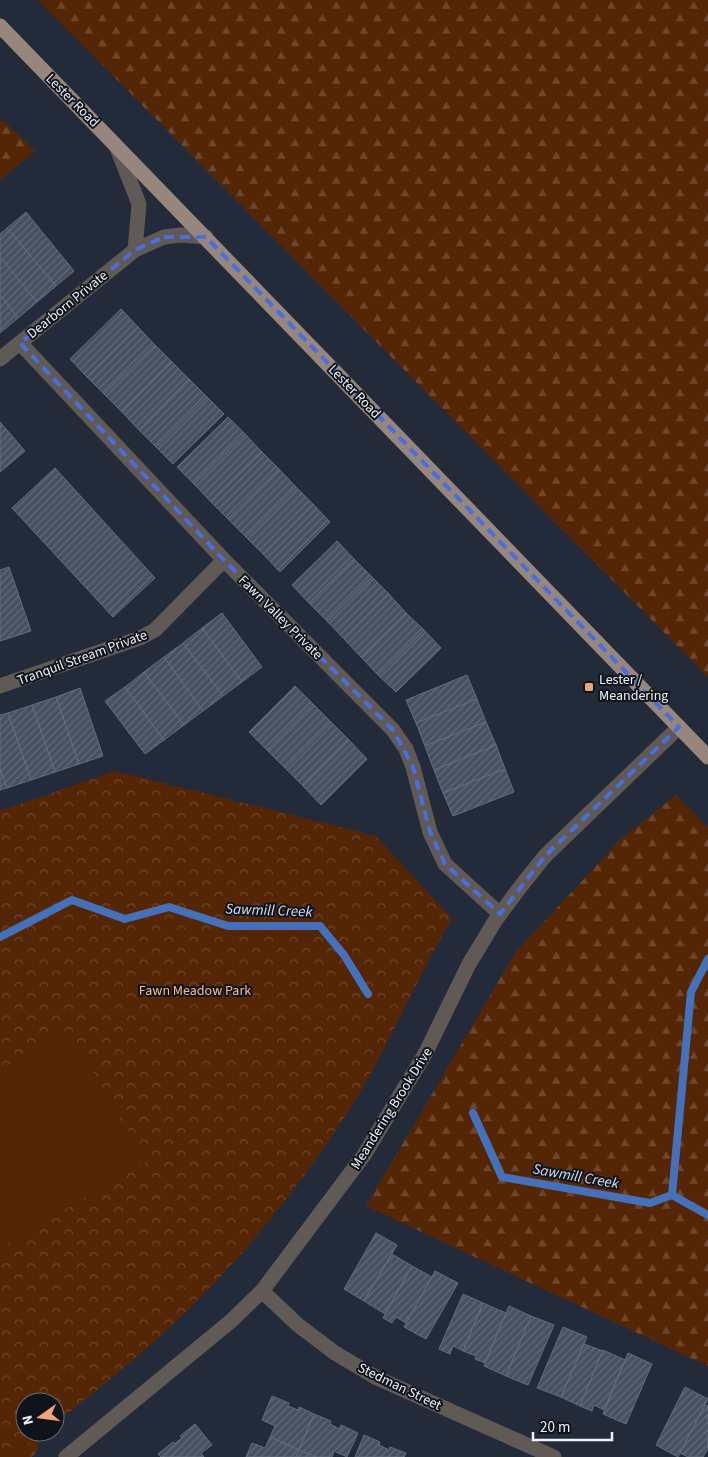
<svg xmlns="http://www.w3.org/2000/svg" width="708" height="1457" viewBox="0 0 708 1457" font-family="'Source Sans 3',sans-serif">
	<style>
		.forest { fill: url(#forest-firs) }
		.park { fill: url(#park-crowns) }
		.pitch { fill: #552606 }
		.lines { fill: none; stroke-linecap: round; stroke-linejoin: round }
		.stream { stroke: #4571ba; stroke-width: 8 }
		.building { fill: url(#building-hatch); stroke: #626d7d }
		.minor { stroke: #615955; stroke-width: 15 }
		.major { stroke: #97867d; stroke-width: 15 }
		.marked { fill: none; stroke: #476fdf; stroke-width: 4; stroke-dasharray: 10 6; stroke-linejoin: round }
		.poi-dot { fill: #efa378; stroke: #10141a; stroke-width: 2 }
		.labels { text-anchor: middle; stroke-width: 4; stroke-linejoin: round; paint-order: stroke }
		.street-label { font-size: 14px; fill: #edf3fd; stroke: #10141a }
		.poi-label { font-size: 14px; fill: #edf3fd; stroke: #10141a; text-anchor: start }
		.park-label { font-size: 14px; fill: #fbb893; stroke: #10141a }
		.water-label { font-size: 15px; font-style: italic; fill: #d3e0f4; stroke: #10141a }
	</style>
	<defs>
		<pattern id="forest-firs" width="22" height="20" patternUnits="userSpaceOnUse" patternTransform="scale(1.25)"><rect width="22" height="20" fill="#552606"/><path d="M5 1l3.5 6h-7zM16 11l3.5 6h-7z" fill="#6e462b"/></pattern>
		<pattern id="park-crowns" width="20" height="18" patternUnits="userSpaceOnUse" patternTransform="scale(1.25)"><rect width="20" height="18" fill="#552606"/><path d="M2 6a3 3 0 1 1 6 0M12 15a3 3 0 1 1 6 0" fill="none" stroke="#6e462b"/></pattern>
		<pattern id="building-hatch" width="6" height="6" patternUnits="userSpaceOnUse" patternTransform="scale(1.25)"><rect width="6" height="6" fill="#465060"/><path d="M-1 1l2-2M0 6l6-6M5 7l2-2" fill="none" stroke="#616a78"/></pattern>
	</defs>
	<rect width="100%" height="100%" fill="#232b3a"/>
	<g class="forest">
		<path d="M38 0H708V677Z"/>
		<path d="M0 117 35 151 0 180Z"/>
		<path d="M676 795 708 827V1366L366 1206 515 953 621 839Z"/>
		<path d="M25 1432H39L38 1451 31 1457H0V1436Z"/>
	</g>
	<path class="park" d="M115 771 376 836 452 919C416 979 390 1045 352 1105 297 1193 231 1272 154 1342 122 1370 88 1397 55 1424V1402H25V1432H45L14 1457H0V811Z"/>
	<path class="pitch" d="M68 1030 146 1162 0 1247V1070Z"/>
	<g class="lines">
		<g class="stream">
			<path d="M0 937 72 900 125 919 169 907 228 926H320L344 955 368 994"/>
			<path d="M473 1113 502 1177 650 1203 672 1195 708 1215"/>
			<path d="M672 1195 691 992 708 959"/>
		</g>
	</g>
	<g class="building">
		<path d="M26 212 74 271 56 286 7 228Z"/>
		<path d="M7 228 56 286 37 302 0 257V234Z"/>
		<path d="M0 257 37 302 18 318 0 295Z"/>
		<path d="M0 295 18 318 0 333Z"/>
		<path d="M121 309 138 327 87 377 70 359Z"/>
		<path d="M138 327 155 345 104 394 87 377Z"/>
		<path d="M155 345 172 362 122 412 104 394Z"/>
		<path d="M172 362 189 379 139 430 122 412Z"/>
		<path d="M189 379 207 397 156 447 139 430Z"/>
		<path d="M207 397 224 414 173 464 156 447Z"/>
		<path d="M228 417 245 434 194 484 177 467Z"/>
		<path d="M0 422 25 451 0 472Z"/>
		<path d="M245 434 262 452 211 502 194 484Z"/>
		<path d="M262 452 279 469 228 519 211 502Z"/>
		<path d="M55 468 155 578 113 617 12 508Z"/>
		<path d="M279 469 296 487 246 537 228 519Z"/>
		<path d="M296 487 313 504 263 554 246 537Z"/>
		<path d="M313 504 330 522 280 572 263 554Z"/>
		<path d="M337 541 354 559 309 603 292 585Z"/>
		<path d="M354 559 372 577 327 621 309 603Z"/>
		<path d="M9 567 31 631 0 641V570Z"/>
		<path d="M372 577 389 594 344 639 327 621Z"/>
		<path d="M389 594 406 613 361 657 344 639Z"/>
		<path d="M222 613 262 667 242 682 202 628Z"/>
		<path d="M406 613 424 630 378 675 361 657Z"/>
		<path d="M202 628 242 682 223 696 183 643Z"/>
		<path d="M424 630 441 648 396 692 378 675Z"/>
		<path d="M183 643 223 696 203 711 164 657Z"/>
		<path d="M164 657 203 711 184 725 144 672Z"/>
		<path d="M144 672 184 725 164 740 125 687Z"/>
		<path d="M467 675 477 699 416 723 406 700Z"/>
		<path d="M295 686 313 704 267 750 249 732Z"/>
		<path d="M125 687 164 740 145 754 105 701Z"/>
		<path d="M80 688 103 756 79 764 56 697Z"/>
		<path d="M56 697 79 764 55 772 32 705Z"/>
		<path d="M477 699 486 722 425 746 416 723Z"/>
		<path d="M313 704 331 722 285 768 267 750Z"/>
		<path d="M32 705 55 772 31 780 8 713Z"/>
		<path d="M8 713 31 780 7 788 0 768V715Z"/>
		<path d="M331 722 349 740 303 786 285 768Z"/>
		<path d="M486 722 496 745 434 770 425 746Z"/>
		<path d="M349 740 367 759 321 805 303 786Z"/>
		<path d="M496 745 505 769 443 793 434 770Z"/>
		<path d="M0 768 7 788 0 790Z"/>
		<path d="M505 769 514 792 453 816 443 793Z"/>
		<path d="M376 1233 397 1245 364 1301 344 1289Z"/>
		<path d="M392 1254 412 1266 385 1314 364 1301Z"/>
		<path d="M412 1266 432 1277 406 1323 396 1317 392 1323 383 1318Z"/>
		<path d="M435 1271 458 1283 426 1339 404 1327Z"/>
		<path d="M463 1294 483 1303 463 1351 453 1346 450 1354 439 1349Z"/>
		<path d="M483 1303 506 1313 485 1363 475 1359 476 1356 463 1351Z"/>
		<path d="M509 1306 531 1316 506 1376 484 1366Z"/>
		<path d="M531 1316 554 1325 528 1385 506 1376Z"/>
		<path d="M563 1327 587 1337 561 1397 537 1388Z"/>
		<path d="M584 1344 603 1351 580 1406 561 1397Z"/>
		<path d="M603 1350 625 1360 604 1410 594 1405 592 1411 580 1406Z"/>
		<path d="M628 1353 652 1364 626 1424 603 1414Z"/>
		<path d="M685 1387 708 1399 678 1457 656 1445Z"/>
		<path d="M272 1396 289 1403 288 1406 298 1410 299 1407 314 1414 299 1450 270 1437 275 1426 262 1420Z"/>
		<path d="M705 1405 708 1406V1448L703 1457H688L680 1453Z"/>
		<path d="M314 1414 331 1421 330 1424 339 1429 341 1425 358 1433 347 1457 334 1451 332 1457H316L299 1450Z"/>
		<path d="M195 1424 212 1445 201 1453 204 1457H161L158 1454 173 1442 174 1444 182 1438 180 1436Z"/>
		<path d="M364 1435 380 1442 379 1445 389 1450 390 1447 406 1453 404 1457H355Z"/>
		<path d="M270 1437 299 1450 296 1457H246L252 1443 265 1448Z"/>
		<path d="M299 1450 316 1457H296Z"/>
	</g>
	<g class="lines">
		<g class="minor">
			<path d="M117 148 139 204 135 250"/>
			<path d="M20 343 224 560 393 730 406 749 413 767 430 832 445 864 500 914"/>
			<path d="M0 359 135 250 164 237 181 235 206 237"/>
			<path d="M0 686 140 638 155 630 224 560"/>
			<path d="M262 1291 298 1325 335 1353 377 1378 554 1457"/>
			<path d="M66 1457 231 1321 262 1291 364 1155 425 1054 469 964 495 921 521 886 545 856 679 727"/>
		</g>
		<path class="major" d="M0 26 708 757"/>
	</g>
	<path class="marked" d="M164 237H206L679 727 545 856 500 914 445 864 430 832 413 767 393 730 224 560 20 343 135 250Z"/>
	<rect class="poi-dot" x="584" y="682" width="10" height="10" rx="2.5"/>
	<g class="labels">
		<g class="street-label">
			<text transform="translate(73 100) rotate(45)" y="5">Lester Road</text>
			<text transform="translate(67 304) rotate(-39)" y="5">Dearborn Private</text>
			<text transform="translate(355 391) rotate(46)" y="5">Lester Road</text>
			<text transform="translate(281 617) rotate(45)" y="5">Fawn Valley Private</text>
			<text transform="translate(82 657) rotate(-20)" y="5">Tranquil Stream Private</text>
			<text transform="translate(391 1108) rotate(-58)" y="5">Meandering Brook Drive</text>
			<text transform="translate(400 1386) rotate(26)" y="5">Stedman Street</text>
		</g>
		<g class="poi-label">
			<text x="599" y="684">Lester /<tspan x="599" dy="16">Meandering</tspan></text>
		</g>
		<g class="park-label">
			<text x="195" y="995">Fawn Meadow Park</text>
		</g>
		<g class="water-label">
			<text transform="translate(269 910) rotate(2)" y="5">Sawmill Creek</text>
			<text transform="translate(576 1176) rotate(10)" y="5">Sawmill Creek</text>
		</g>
	</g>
	<g transform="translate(40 1417) rotate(256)"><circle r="24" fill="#10141a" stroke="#686d75"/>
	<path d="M0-4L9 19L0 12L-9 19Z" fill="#efa378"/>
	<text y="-8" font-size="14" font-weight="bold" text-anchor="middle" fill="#edf3fd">N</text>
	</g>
	<path d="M533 1432v8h79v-8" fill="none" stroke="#edf3fd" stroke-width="2.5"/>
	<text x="540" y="1432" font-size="15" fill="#edf3fd" stroke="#10141a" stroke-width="4" paint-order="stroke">20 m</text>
</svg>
